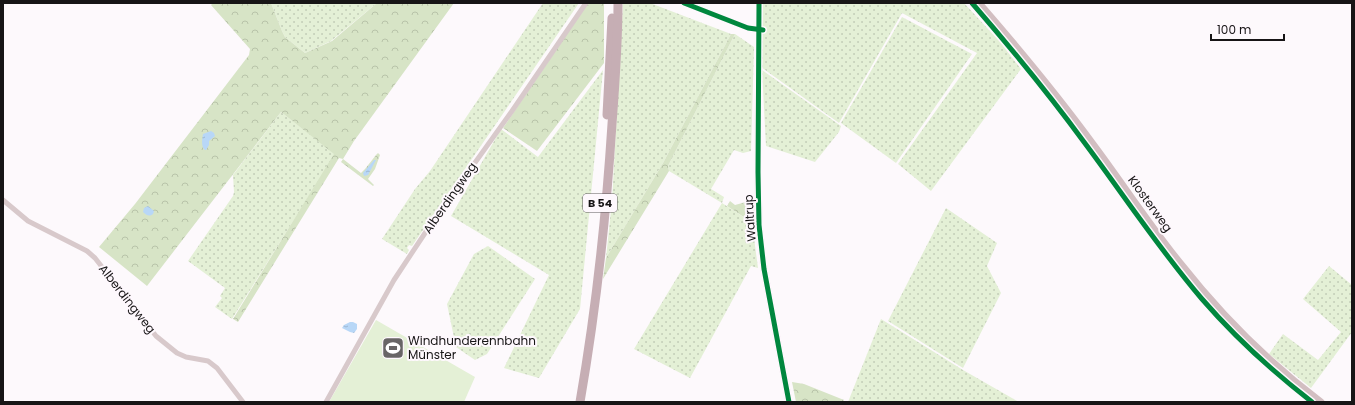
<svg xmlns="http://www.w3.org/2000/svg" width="1355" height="405" viewBox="0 0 1355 405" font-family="Poppins,sans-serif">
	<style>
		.grass { fill: url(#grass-dots) }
		.forest { fill: url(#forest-crowns) }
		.garden { fill: #e4f0d6 }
		.water { fill: url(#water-ripples) }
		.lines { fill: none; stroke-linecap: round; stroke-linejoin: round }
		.street { stroke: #d8c9cb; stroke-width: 5 }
		.secondary { stroke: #d2bec1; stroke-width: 7 }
		.highway { stroke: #c6aeb4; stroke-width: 9 }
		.cycleway-casing { stroke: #fef8fd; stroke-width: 8 }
		.cycleway { stroke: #00873e; stroke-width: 5 }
		.labels { text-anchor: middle; stroke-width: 4; stroke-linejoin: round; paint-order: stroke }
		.shield { fill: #fef8fd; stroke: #5c595b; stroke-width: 1 }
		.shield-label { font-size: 11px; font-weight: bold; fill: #171516 }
		.street-label { font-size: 12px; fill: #171516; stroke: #fef8fd }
		.poi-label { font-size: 12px; fill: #171516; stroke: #fef8fd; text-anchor: start }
	</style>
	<defs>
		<pattern id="grass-dots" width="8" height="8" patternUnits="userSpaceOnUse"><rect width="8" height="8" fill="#e4f0d6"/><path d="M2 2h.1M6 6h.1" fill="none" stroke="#c3cdb7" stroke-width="1.8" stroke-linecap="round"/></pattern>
		<pattern id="forest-crowns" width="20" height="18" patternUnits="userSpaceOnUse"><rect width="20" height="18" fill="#d7e4c6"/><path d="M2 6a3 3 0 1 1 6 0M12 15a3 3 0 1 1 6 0" fill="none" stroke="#b8c3a9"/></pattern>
		<pattern id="water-ripples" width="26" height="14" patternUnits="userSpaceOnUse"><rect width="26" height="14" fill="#b8d7f7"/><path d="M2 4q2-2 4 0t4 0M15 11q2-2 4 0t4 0" fill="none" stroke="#9db8d3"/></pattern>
	</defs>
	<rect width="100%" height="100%" fill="#fdf9fc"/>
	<g class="grass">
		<path d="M271 3H377L331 41 305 53 285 37 282 31Z"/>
		<path d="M543 3H579L412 246 409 245 407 248 409 250 407 254 382 239 415 189 430 171Z"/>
		<path d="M623 3H650L731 34 663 163 606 258 612 201Z"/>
		<path d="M762 3H964L1000 42 1021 69 931 191 898 164 977 53 902 13 839 123 761 67Z"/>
		<path d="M902 17 972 54 896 163 841 123Z"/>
		<path d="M735 34 754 47 751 151 743 153 734 150 711 189 724 197 722 203 756 225 754 238 758 268 751 266 690 378 634 349 722 203 669 171 668 166Z"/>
		<path d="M603 70 580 309 539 378 504 368 549 275 451 216 501 129 538 157Z"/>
		<path d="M762 70 841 126 839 132 815 162 766 146Z"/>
		<path d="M281 112 335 154 232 319 215 307 222 298 220 296 225 288 188 261 233 196 234 192 233 175Z"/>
		<path d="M946 208 997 243 987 266 1001 293 963 368 888 321Z"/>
		<path d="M488 246 535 279 487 354 475 360 456 347 447 304 474 254Z"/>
		<path d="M1329 266 1352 285V332L1311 388 1269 354 1283 334 1318 360 1341 332 1303 299Z"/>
		<path d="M881 319 963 370 1019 402H848Z"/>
	</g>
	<g class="forest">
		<path d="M213 3H271L282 31 285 37 305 53 332 41 377 3H454L354 141 343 159 361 173 365 169 376 155 378 153 380 155 375 169 368 179 374 185 373 186 341 162 343 159 339 158 238 322 233 319 334 154 281 112 147 286 99 247 135 204 249 55 250 49 211 5Z"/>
		<path d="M588 3H604V63L537 151 503 128Z"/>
		<path d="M731 34H735L668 166 669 171 603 279 606 258 663 163Z"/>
		<path d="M753 200 756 225 727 206 730 201 735 205Z"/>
		<path d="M792 382 804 384 844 400 843 402H796Z"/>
	</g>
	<path class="garden" d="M376 320 475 377 464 402H329Z"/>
	<g class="water">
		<path d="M211 131 214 133 215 136 209 141V145L206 150H205C201 147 202 139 203 134Z"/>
		<path d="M376 160 368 175 364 176 363 173 374 160Z"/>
		<path d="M148 206 154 211 153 214C149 217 146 215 143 212L144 208Z"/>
		<path d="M350 322H353L357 324V329L354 333 350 332 342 328 344 325Z"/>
	</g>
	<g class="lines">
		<g class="street">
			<path d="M684 3 748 28 758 30"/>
			<path d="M3 200 28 221 87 251 95 258 156 336 177 353 186 357 208 361 217 368 243 402"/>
			<path d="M326 402 394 280 429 227 512 111 586 3"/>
		</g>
		<g class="secondary">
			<path d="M759 3 758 172 759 225 764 269 789 402"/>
			<path d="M979 3C1019 49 1058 96 1093 144 1123 184 1150 226 1181 264 1222 316 1268 362 1321 402"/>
		</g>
		<g class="highway">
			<path d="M607 115 612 18"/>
			<path d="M580 402C596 310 606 218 612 124 615 84 618 44 618 3"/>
		</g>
		<g class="cycleway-casing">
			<g id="cycleway">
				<path d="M684 3 748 28 763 30"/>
				<path d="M759 3 758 172 759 225 764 269 789 402"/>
				<path d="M972 3C1011 48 1049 94 1084 142 1123 194 1159 249 1202 299 1235 337 1272 371 1312 402"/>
			</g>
		</g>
		<use href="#cycleway" class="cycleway"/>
	</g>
	<defs>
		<g id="stadium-square" transform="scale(1.15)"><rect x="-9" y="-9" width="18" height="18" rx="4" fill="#686566" stroke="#fef8fd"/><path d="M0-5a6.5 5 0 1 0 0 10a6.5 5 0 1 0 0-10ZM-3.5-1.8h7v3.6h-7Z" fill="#fff"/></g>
	</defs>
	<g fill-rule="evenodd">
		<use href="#stadium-square" x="393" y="348"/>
	</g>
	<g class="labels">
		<rect class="shield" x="583" y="194" width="34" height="18" rx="3"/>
		<g class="shield-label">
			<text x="600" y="207">B 54</text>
		</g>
		<g class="street-label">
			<text transform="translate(450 198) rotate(-55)" y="4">Alberdingweg</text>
			<text transform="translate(1150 204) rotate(54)" y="4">Klosterweg</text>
			<text transform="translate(750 218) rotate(-94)" y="4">Waltrup</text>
			<text transform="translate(127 299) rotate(52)" y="4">Alberdingweg</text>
		</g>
		<g class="poi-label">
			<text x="408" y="345">Windhunderennbahn<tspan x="408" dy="14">Münster</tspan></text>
		</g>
	</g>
	<rect width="1355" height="405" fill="none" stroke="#171516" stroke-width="8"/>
	<path d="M1211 34v6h73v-6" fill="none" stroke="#171516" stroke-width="2"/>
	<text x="1217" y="34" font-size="12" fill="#171516" stroke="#fef8fd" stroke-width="3" paint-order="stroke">100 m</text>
</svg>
